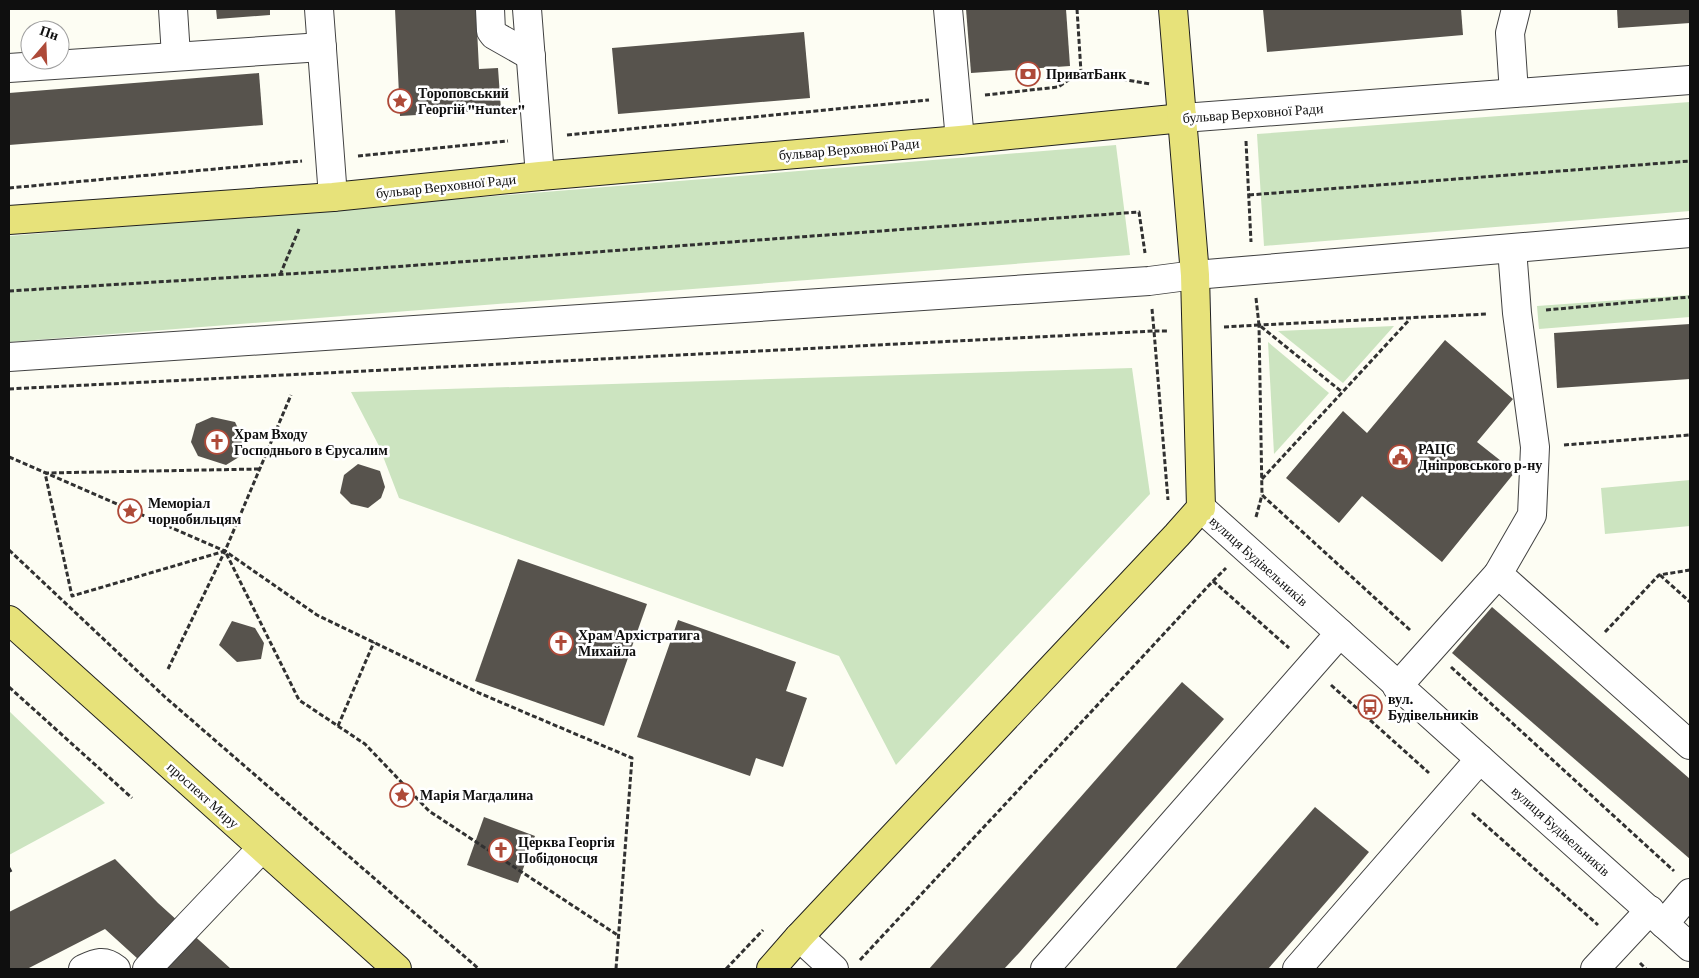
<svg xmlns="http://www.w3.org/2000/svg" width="1699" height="978" viewBox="0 0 1699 978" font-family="'Crimson Pro',serif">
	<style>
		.green { fill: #cce4c0 }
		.building { fill: #57534d }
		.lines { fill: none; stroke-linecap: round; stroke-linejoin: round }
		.minor-casing { stroke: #424242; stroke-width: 30 }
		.major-casing { stroke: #202020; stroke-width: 30 }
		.path { stroke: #313131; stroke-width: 3; stroke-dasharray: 5 2.5; stroke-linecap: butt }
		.minor { stroke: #fff; stroke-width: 28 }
		.major { stroke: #e7e27a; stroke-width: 28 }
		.labels { text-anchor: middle; stroke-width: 5; stroke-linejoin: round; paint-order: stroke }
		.poi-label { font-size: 14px; font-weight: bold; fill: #0f0f0f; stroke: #fff; text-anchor: start }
		.street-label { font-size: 14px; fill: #0f0f0f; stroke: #fff }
	</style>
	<rect width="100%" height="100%" fill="#fdfdf3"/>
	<g class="green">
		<path d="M1690 102V211L1264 246 1257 134Z"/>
		<path d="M1116 145 1130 255 9 342V236Z"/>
		<path d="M1690 295V317L1539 329 1537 306Z"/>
		<path d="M1394 326 1343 383 1278 331Z"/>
		<path d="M1268 342 1329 393 1274 454Z"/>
		<path d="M1132 368 1150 494 896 765 839 656 399 498 379 446 351 392Z"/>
		<path d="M1690 480V526L1605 534 1601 488Z"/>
		<path d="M9 711 105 803 9 855Z"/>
	</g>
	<g class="building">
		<path d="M216 9H270V15L217 19Z"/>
		<path d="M395 9H476L479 69 498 68 501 110 400 116Z"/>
		<path d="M966 9H1066L1070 66 971 73Z"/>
		<path d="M1263 9H1461L1463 35 1267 52Z"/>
		<path d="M1617 9H1690V23L1618 28Z"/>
		<path d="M804 32 810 98 618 114 612 48Z"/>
		<path d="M259 73 263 125 9 145V93Z"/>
		<path d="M1690 324V379L1557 388 1554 333Z"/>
		<path d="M1445 340 1513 399 1477 442 1515 472 1442 562 1362 496 1339 523 1286 478 1343 411 1367 433Z"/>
		<path d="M212 417 235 422 244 441 239 457 226 465 198 456 191 442 196 424Z"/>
		<path d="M358 464 380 471 385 487 381 498 368 508 351 504 340 493 344 475Z"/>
		<path d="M518 559 647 604 604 726 475 681Z"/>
		<path d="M1492 607 1690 779V859L1452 653Z"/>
		<path d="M678 620 796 662 786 691 807 698 783 767 756 758 750 776 637 737Z"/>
		<path d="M232 621 255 628 264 643 261 659 237 662 219 645Z"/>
		<path d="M1182 682 1224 719 1019 953 1004 969H929Z"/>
		<path d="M1315 807 1369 852 1341 885 1268 969H1175Z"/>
		<path d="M484 817 535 836 518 883 467 865Z"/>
		<path d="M115 859 158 903 231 969H149L105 929 27 969H9V912Z"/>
	</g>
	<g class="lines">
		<g class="minor-casing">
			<g id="minor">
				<path d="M173 9 176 56"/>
				<path d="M319 9 333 197"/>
				<path d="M490 9 491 31 494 35 531 56"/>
				<path d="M527 9 540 176"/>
				<path d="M948 9 960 140"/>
				<path d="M9 68 322 47"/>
				<path d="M1514 93 1510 33 1516 9"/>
				<path d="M1183 118 1690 80"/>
				<path d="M1512 249 1517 313 1535 447 1532 515 1498 574 1690 745"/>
				<path d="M9 357 1149 281 1195 275 1690 233"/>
				<path d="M1201 508C1363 655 1527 801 1690 947"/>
				<path d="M1397 687 1498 574"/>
				<path d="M1664 924 1690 893"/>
				<path d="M799 937 834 969"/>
				<path d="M83 969C96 963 104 959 116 969"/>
				<path d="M147 969 262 848"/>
				<path d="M1045 969 1340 633"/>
				<path d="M1297 969 1480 759"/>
				<path d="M1595 969 1650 910"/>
			</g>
		</g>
		<g class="major-casing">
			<g id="major">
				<path d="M9 220 333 197 540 176 960 140 1183 118"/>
				<path d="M9 620 397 969"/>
				<path d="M771 969 799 937 1177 535 1201 508 1195 275 1173 9"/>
			</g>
		</g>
		<g class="path">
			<path d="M1077 9 1081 72"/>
			<path d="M985 95 1058 87 1081 72 1150 84"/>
			<path d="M567 135 929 100"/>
			<path d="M1246 141 1251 242"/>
			<path d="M358 156 508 141"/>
			<path d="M9 188 302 161"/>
			<path d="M1249 195 1690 161"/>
			<path d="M280 275 299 229"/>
			<path d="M9 291 337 271 1139 212 1145 253"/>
			<path d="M1256 298 1259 325"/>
			<path d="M1152 309 1154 331H1167"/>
			<path d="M1546 310 1690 297"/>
			<path d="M1224 327 1259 325 1342 392"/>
			<path d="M9 389 1154 331 1168 500"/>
			<path d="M1564 445 1690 435"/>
			<path d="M9 457 225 551 317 615 479 693 632 758 616 969"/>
			<path d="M259 469 45 473 72 596 225 551 299 700 365 744 429 811 619 936"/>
			<path d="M1262 479 1410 319"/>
			<path d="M1256 517 1262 495"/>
			<path d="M9 550 165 697 479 969"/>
			<path d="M1660 575 1690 602"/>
			<path d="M1213 581 1289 648"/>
			<path d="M1410 630 1262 495 1259 325 1488 314"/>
			<path d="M1605 632 1659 575 1690 570"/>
			<path d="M1451 667 1674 871"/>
			<path d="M168 669 225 551 291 395"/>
			<path d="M1331 685 1429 773"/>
			<path d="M9 687 132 798"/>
			<path d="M338 726 374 642"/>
			<path d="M1472 813 1598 925"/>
			<path d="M9 868 11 872"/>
			<path d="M860 960 1213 581 1226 568"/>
			<path d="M1640 963 1646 969"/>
			<path d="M726 969 763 930"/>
		</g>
		<use href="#minor" class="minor"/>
		<use href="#major" class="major"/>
	</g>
	<defs>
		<g id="bank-ring" transform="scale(1.25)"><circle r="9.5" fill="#fff" stroke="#ae4a39" stroke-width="1.5"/><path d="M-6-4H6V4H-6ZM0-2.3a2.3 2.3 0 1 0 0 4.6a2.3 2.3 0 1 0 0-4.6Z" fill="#ae4a39"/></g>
		<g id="sight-ring" transform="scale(1.25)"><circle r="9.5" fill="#fff" stroke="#ae4a39" stroke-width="1.5"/><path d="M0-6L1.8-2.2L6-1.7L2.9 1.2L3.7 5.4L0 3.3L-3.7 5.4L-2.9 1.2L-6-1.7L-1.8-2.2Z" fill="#ae4a39"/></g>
		<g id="church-ring" transform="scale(1.25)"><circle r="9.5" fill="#fff" stroke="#ae4a39" stroke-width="1.5"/><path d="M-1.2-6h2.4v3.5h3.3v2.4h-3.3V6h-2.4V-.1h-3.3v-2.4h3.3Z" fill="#ae4a39"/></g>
		<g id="civic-ring" transform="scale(1.25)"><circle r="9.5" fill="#fff" stroke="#ae4a39" stroke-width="1.5"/><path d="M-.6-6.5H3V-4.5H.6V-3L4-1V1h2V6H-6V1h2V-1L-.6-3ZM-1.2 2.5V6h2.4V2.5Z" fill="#ae4a39"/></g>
		<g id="bus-ring" transform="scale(1.25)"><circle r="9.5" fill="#fff" stroke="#ae4a39" stroke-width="1.5"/><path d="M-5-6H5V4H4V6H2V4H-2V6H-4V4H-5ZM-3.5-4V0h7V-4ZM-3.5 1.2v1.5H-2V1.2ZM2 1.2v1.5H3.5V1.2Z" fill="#ae4a39"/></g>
	</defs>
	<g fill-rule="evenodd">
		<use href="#bank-ring" x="1028" y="74"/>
		<use href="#sight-ring" x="400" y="101"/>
		<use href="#church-ring" x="217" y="442"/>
		<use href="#civic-ring" x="1400" y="457"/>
		<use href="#sight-ring" x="130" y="511"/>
		<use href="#church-ring" x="561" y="643"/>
		<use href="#bus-ring" x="1370" y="707"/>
		<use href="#sight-ring" x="402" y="795"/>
		<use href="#church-ring" x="501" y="850"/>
	</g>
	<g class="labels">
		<g class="poi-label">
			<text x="1046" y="79">ПриватБанк</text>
			<text x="418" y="98">Тороповський<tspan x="418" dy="16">Георгій "Hunter"</tspan></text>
			<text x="234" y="439">Храм Входу<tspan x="234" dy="16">Господнього в Єрусалим</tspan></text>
			<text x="1418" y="454">РАЦС<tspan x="1418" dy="16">Дніпровського р-ну</tspan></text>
			<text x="148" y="508">Меморіал<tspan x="148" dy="16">чорнобильцям</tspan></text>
			<text x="578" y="640">Храм Архістратига<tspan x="578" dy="16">Михайла</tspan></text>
			<text x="1388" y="704">вул.<tspan x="1388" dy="16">Будівельників</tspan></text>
			<text x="420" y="800">Марія Магдалина</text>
			<text x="518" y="847">Церква Георгія<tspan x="518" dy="16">Побідоносця</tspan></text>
		</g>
		<g class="street-label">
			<text transform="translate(1253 113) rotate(-4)" y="5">бульвар Верховної Ради</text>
			<text transform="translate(849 149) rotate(-5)" y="5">бульвар Верховної Ради</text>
			<text transform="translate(446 186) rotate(-6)" y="5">бульвар Верховної Ради</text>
			<text transform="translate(1259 561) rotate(42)" y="5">вулиця Будівельників</text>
			<text transform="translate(203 795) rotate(42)" y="5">проспект Миру</text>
			<text transform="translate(1561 831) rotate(42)" y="5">вулиця Будівельників</text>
		</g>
	</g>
	<rect width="1699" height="978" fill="none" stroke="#0f0f0f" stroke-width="20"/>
	<g transform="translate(45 45) rotate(19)"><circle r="24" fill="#ffffff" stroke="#9f9f9f"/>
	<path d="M0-4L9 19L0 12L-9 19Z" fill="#ae4a39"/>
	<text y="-8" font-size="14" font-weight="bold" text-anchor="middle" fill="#0f0f0f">Пн</text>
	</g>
</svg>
